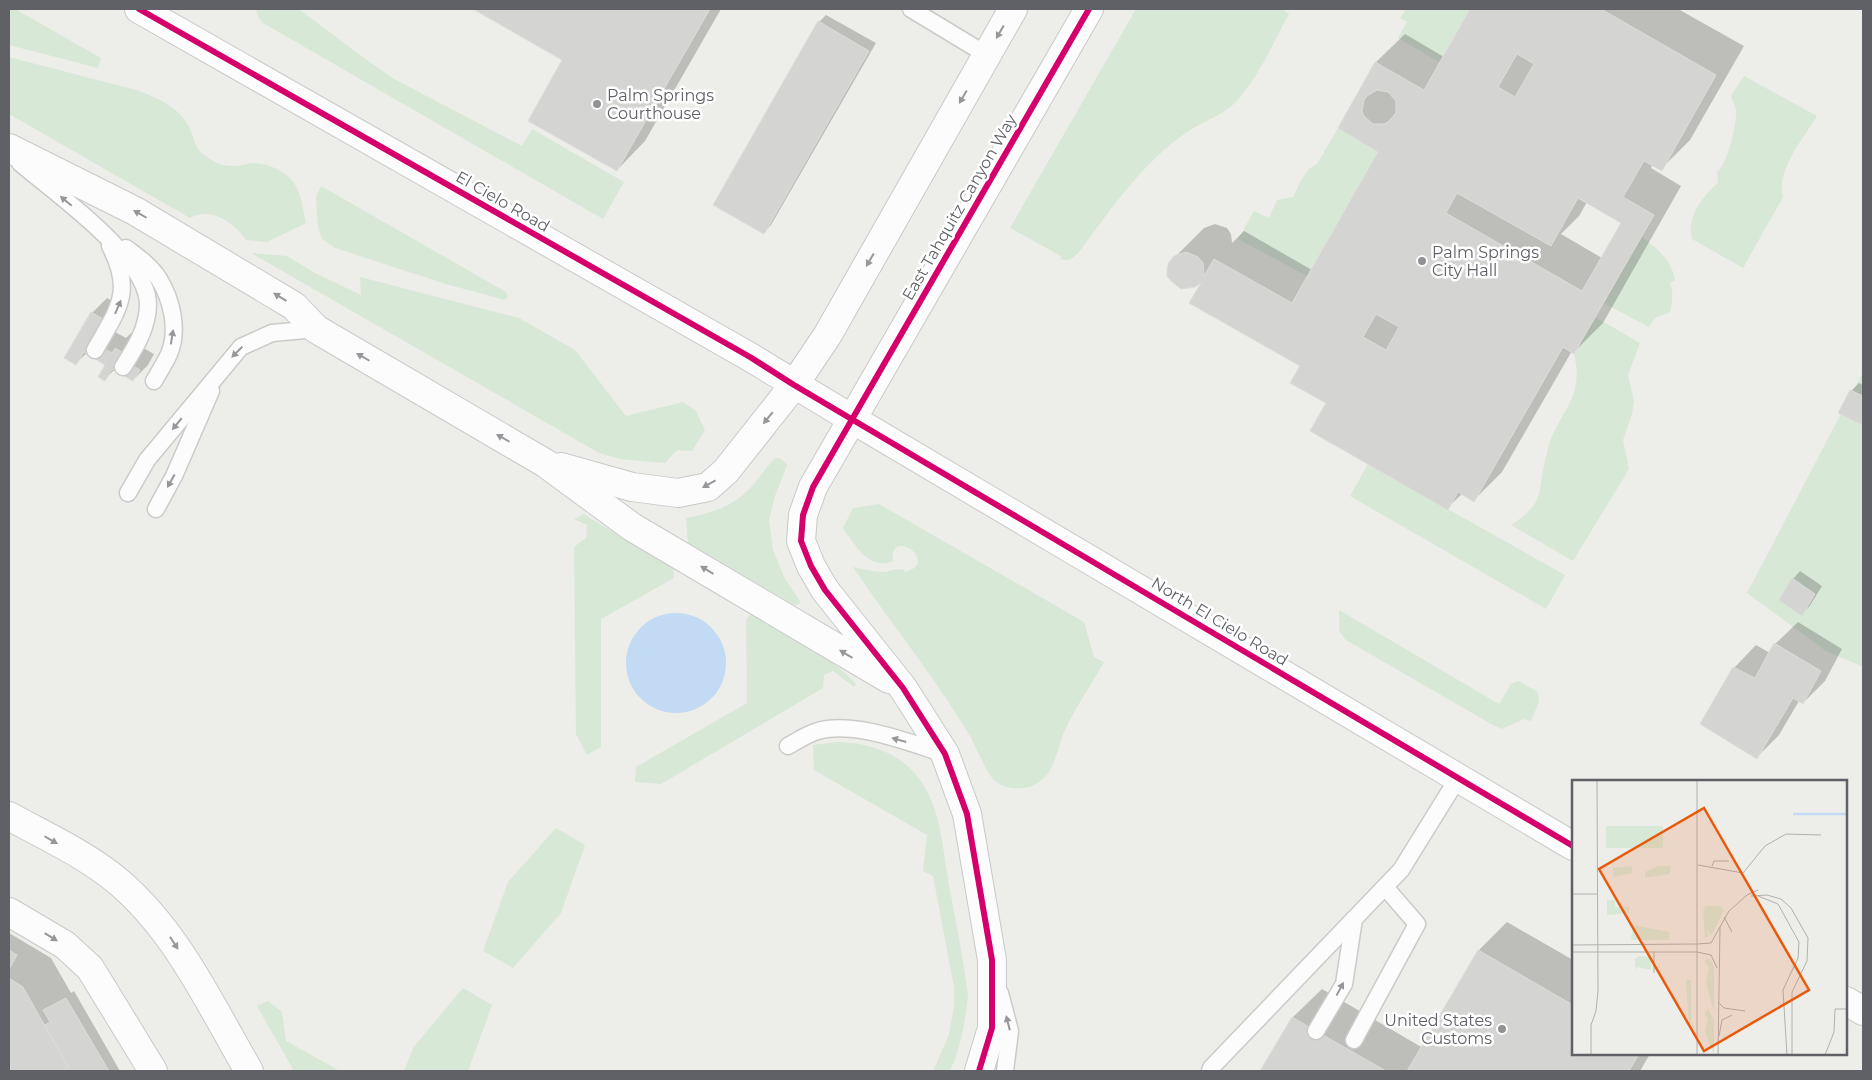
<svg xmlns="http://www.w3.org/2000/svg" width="1872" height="1080" viewBox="0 0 1872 1080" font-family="Montserrat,sans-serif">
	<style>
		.green { fill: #d8e8d7 }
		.water { fill: #c2daf3 }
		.shadow { fill: #0003; fill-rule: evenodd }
		.building { fill: #d4d4d2; stroke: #dcdcd8; fill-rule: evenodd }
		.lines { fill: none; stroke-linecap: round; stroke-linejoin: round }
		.lane-casing { stroke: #cbcbca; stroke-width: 19 }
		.street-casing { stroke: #cbcbca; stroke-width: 30 }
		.secondary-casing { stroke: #c9c9ca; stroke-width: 30 }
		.lane { stroke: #fcfcfc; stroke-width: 16 }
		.street { stroke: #fcfcfc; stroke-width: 28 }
		.secondary { stroke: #fcfcfc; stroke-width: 28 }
		.cycleway-casing { stroke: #fff; stroke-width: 9 }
		.cycleway { stroke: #d6006c; stroke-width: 6 }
		.oneway { fill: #96979a }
		.poi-dot { fill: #919294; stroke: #fff; stroke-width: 2 }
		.labels { text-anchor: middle; stroke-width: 5; stroke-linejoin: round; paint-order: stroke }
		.poi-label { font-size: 16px; fill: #5f6166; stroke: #fff; text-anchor: start }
		.street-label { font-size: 16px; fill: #5f6166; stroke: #fff }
		.inset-river { fill: none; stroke: #c2daf3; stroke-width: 2.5 }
		.inset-road { fill: none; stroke: #b0b1b1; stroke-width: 1 }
		.view { fill: #e8590c; fill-opacity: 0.15; stroke: #e8590c; stroke-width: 2.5 }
		.inset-edge { fill: none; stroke: #5f6166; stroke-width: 2.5 }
	</style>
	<rect width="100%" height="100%" fill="#edede9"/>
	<g class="green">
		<path d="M9 9H15L101 58 98 68 9 45Z"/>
		<path d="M256 9H299L360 55 394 79 522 146 532 129 624 182 603 219 263 23 259 18Z"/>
		<path d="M1136 9H1283L1289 14C1273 43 1259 77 1236 102 1222 116 1203 121 1187 132 1143 162 1111 209 1080 251 1074 257 1071 262 1061 259V256L1010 228Z"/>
		<path d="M1406 9H1470L1439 62 1398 38 1407 22 1400 18Z"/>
		<path d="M9 57 140 91C160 100 180 107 190 129 194 137 194 146 201 152 211 161 222 167 235 166 240 166 245 164 250 163 266 162 284 170 294 183 302 194 303 211 306 223L267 242 246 240C235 223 210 206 190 218L9 114Z"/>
		<path d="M1744 76 1817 116C1803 139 1776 170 1783 197L1743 268 1692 239C1686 218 1702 196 1718 183L1717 172C1727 165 1737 124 1736 111 1735 106 1733 101 1731 96Z"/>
		<path d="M1338 128 1378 152 1307 276 1238 239 1254 211 1269 218 1277 200 1293 197 1302 179 1309 169 1317 164Z"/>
		<path d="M321 186 506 292 508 296 505 300 446 284 335 248 322 239 318 227 316 197Z"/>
		<path d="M1641 236C1656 248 1672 260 1675 280L1670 283C1674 293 1672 302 1670 312L1655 318 1649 327 1604 303Z"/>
		<path d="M251 253 287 256 315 273 361 295 360 277 519 318 575 350 626 416 683 402 696 411 705 430 692 451 677 450 665 463 620 459 599 453Z"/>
		<path d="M1595 317 1640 343 1628 375 1634 401 1632 414 1623 440 1629 469 1573 561 1511 525C1523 517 1535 508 1539 494 1541 488 1541 481 1542 475 1544 466 1546 457 1548 448 1559 410 1585 400 1574 354Z"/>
		<path d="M1863 372V667L1826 651 1747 593Z"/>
		<path d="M779 458 784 461 787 465 775 496 769 520 773 550 785 579 800 601 799 604 794 605 688 544 686 518C707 514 730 508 746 492 757 482 764 470 774 459Z"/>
		<path d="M1368 464 1565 575 1546 609 1350 496Z"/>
		<path d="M879 504 1084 622 1094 657 1104 662C1091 685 1075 708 1064 732 1057 748 1055 772 1039 782 1027 791 1008 790 996 782 987 775 976 747 970 736 935 677 891 624 853 567 864 569 873 572 885 572 892 571 896 568 904 570L905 572C942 562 888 526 893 561 869 571 854 544 843 528L853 508Z"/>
		<path d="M583 514 673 567 674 578 601 619V747L587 755 576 734 574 547 586 538 587 525 574 519Z"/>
		<path d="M1339 610 1499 704 1511 684 1518 681 1538 692 1539 702 1531 721 1524 719 1502 729 1491 724 1346 640 1339 631Z"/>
		<path d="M752 611C790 633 826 653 856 684L854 687 833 671 824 675 823 688 661 784 635 782 636 767 747 703 746 620Z"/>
		<path d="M836 742C884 743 919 762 935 810 942 832 945 862 949 885 956 922 963 958 968 995 965 1022 961 1047 950 1071H933L949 1035 954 1006V987L933 876 923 871 927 835 814 770 813 745Z"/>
		<path d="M556 828 585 845 561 913 513 968 483 951 508 882Z"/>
		<path d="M463 988 492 1005 468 1071H404L413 1048Z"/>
		<path d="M268 1001 282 1012 286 1041 340 1071H294L257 1006Z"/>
	</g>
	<circle class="water" cx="676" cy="663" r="50"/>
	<g class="shadow">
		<path d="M475 9H721L645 141 617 170 564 59Z"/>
		<path d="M1471 9H1678L1744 46 1690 140 1661 169 1653 164 1651 168 1681 186 1603 323 1574 352 1572 351 1502 472 1474 500 1462 494 1447 508 1328 402 1301 366 1204 280 1175 257 1204 228 1215 224 1227 228 1231 234 1232 243 1244 231 1312 270 1380 151 1339 127 1376 62 1405 34 1444 57ZM1587 202 1622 222 1602 258 1561 234 1579 216Z"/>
		<path d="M826 15 876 43 771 225 764 232 819 22Z"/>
		<path d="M107 298 117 304 104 326 126 338 131 333 136 336 133 342 154 354 148 365 133 380 115 369 105 379 107 364 87 353 76 363 92 313Z"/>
		<path d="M1859 383 1863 385V423L1840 413 1851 391Z"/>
		<path d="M1800 571 1822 586 1809 607 1801 614 1780 600 1793 579Z"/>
		<path d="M1798 622 1842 649 1825 681 1803 703 1799 701 1779 735 1757 757 1702 724 1734 668 1756 645 1770 653 1775 644Z"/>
		<path d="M1507 922 1573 960V1054H1650L1640 1071H1262L1293 1017 1322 989 1423 1048 1479 950Z"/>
		<path d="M9 933 51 958 71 993 74 991 120 1071H9Z"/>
	</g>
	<g class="building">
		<path d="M473 9H710L617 171 528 121 562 60Z"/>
		<path d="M1470 9H1601L1716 75 1662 171 1644 161 1623 197 1654 215 1574 354 1563 347 1474 502 1458 492 1448 510 1310 431 1326 403 1290 383 1300 366 1189 303 1201 283 1195 287 1181 289 1171 281 1167 276V269L1169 262 1174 256 1186 252 1198 257 1203 263 1204 276 1214 259 1292 303 1378 152 1338 128 1375 62 1424 90ZM1517 54 1534 64 1515 97 1498 87ZM1377 90 1388 92 1396 101V113L1388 122 1384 124H1373L1364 116 1362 111 1364 100 1367 96ZM1457 193 1551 246 1578 198 1621 223 1582 291 1446 213ZM1376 314 1399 327 1386 350 1363 337Z"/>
		<path d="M818 21 869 51 764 234 713 205Z"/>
		<path d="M91 312 103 319 90 341 112 353 115 348 122 352 119 358 140 370 133 381 112 369 105 381 98 377 105 365 84 352 76 365 64 358Z"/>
		<path d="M1850 390 1863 396V425L1838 413Z"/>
		<path d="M1792 578 1815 594 1802 616 1779 600Z"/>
		<path d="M1774 643 1821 671 1803 704 1793 698 1757 759 1700 724 1733 667 1755 678Z"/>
		<path d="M9 950 17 955 9 969Z"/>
		<path d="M1478 950 1573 1005V1054H1639L1629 1071H1407Z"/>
		<path d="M9 978 23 987 55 1044 68 1067 61 1071H9Z"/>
		<path d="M66 998 109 1071H61L68 1067 45 1025 50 1022 43 1010Z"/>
		<path d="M1292 1017 1316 1031 1386 1071H1260Z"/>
	</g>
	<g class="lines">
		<g class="lane-casing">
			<g id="lane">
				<path d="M911 9 987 55"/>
				<path d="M20 163C55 193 147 257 148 304 148 328 135 348 123 367"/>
				<path d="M126 248C138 257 151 266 159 279 172 300 179 331 169 354 165 363 159 372 154 381"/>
				<path d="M95 350C118 309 134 292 110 246"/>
				<path d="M128 493 147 460 241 347 272 333 316 329"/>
				<path d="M156 509 174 476 211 391"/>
				<path d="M788 746C797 741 806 735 815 732 851 719 910 743 945 754"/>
				<path d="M1000 993 1010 1031 1005 1071"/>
				<path d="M1316 1031 1344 984 1354 919"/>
				<path d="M1354 1040 1417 924 1385 887"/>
				<path d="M1210 1071 1211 1068 1401 870 1458 778"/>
			</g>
		</g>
		<g class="street-casing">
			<g id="street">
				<path d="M852 419 1573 846"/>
				<path d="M1846 1001 1863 1011"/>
			</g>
		</g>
		<g class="secondary-casing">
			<g id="secondary">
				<path d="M139 9 750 357 852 419"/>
				<path d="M9 148 135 211 294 306 316 329 545 463 632 527 889 679"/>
				<path d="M561 467 632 487 678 493 708 487 726 471 794 385 827 336 1013 9"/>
				<path d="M9 816C45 836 89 856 120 883 178 933 211 1006 249 1071"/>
				<path d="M9 912 65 945 90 968 153 1071"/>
				<path d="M979 1071 992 1028V960L967 814 945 754 903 688 825 590 811 566 801 541 803 515 813 487 1089 9"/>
			</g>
		</g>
		<use href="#lane" class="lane"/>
		<use href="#street" class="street"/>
		<use href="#secondary" class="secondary"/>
		<g class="cycleway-casing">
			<g id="cycleway">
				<path d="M139 9 750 357 794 385 1573 846"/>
				<path d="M979 1071 992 1028V960L967 814 945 754 903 688 825 590 811 566 801 541 803 515 813 487 1089 9"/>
			</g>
		</g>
		<use href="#cycleway" class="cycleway"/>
	</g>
	<defs><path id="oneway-solid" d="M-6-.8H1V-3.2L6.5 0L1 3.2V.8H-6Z" transform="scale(1.25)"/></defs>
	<g class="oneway">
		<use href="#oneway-solid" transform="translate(1000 32) rotate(120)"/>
		<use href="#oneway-solid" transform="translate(963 97) rotate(120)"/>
		<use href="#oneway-solid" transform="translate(66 201) rotate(-140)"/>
		<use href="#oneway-solid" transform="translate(140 214) rotate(-150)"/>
		<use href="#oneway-solid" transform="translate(870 260) rotate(120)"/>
		<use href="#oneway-solid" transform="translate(280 297) rotate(-149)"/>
		<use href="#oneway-solid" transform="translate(118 307) rotate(-67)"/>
		<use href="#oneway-solid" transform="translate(172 337) rotate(-81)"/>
		<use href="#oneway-solid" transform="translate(237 352) rotate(135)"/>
		<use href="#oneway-solid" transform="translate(363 357) rotate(-150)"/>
		<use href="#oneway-solid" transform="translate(768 418) rotate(129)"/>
		<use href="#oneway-solid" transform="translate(177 424) rotate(129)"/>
		<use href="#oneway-solid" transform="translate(503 438) rotate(-150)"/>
		<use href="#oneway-solid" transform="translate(171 481) rotate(119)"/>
		<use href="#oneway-solid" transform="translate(709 484) rotate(151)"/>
		<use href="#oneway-solid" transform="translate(707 570) rotate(-149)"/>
		<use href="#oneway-solid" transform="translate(846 654) rotate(-149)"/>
		<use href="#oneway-solid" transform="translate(899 740) rotate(-164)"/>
		<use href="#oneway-solid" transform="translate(51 840) rotate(30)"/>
		<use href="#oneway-solid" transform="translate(51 937) rotate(31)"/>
		<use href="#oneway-solid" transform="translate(174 943) rotate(57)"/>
		<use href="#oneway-solid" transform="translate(1340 989) rotate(-62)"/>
		<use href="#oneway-solid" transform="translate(1008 1023) rotate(-104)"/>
	</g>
	<g class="poi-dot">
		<circle cx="597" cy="104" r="5"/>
		<circle cx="1422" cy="261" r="5"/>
		<circle cx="1502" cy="1029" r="5"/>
	</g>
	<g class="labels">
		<g class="poi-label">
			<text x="607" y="101">Palm Springs<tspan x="607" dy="18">Courthouse</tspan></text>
			<text x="1432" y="258">Palm Springs<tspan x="1432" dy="18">City Hall</tspan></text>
			<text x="1492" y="1026" text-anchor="end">United States<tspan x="1492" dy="18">Customs</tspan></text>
		</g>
		<g class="street-label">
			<text transform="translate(503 201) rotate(30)" y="6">El Cielo Road</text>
			<text transform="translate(959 207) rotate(-60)" y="6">East Tahquitz Canyon Way</text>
			<text transform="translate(1220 621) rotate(31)" y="6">North El Cielo Road</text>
		</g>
	</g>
	<g transform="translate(1572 780)">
		<rect width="275" height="275" fill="#edede9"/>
		<path d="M34 46H91V68H34ZM60 86V93L41 97V88ZM86 86H98V94L73 98V92ZM35 120H43V127H57V133L35 135ZM134 126H148L152 130 139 156 136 151H134L137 155 133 159 131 131ZM61 145 97 152V160H59ZM67 176 79 177V190L65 187 63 190V179ZM134 178 139 180 142 187V232L134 203 137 187 133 182ZM114 200H119V244L117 246ZM136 229 142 240V275L133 252 136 240 133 234Z" fill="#d8e8d7"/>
		<path class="inset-river" d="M221 34H275"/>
		<path class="inset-road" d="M125 0V164L139 163 157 131 175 115 186 110M126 85 171 93 193 66 214 54 249 55M140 86 142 81H157M0 114H25M179 116 195 115 209 119 219 128 236 158 235 181 220 212V275M186 116 206 124 227 162 226 178 211 210 215 275M152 137 160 152M0 165 125 164V275M0 172H125M125 172 139 175 145 188M82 193V172M146 222 152 228 173 231M147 256 150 240 160 235M19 275V245L24 231 26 211 25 0M146 275 148 147M253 275 262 252 263 229H275"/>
		<path class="view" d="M132 28 237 210 132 271 27 89Z"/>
		<rect width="275" height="275" class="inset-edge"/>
	</g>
	<rect width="1872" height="1080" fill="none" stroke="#5f6166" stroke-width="20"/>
</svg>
